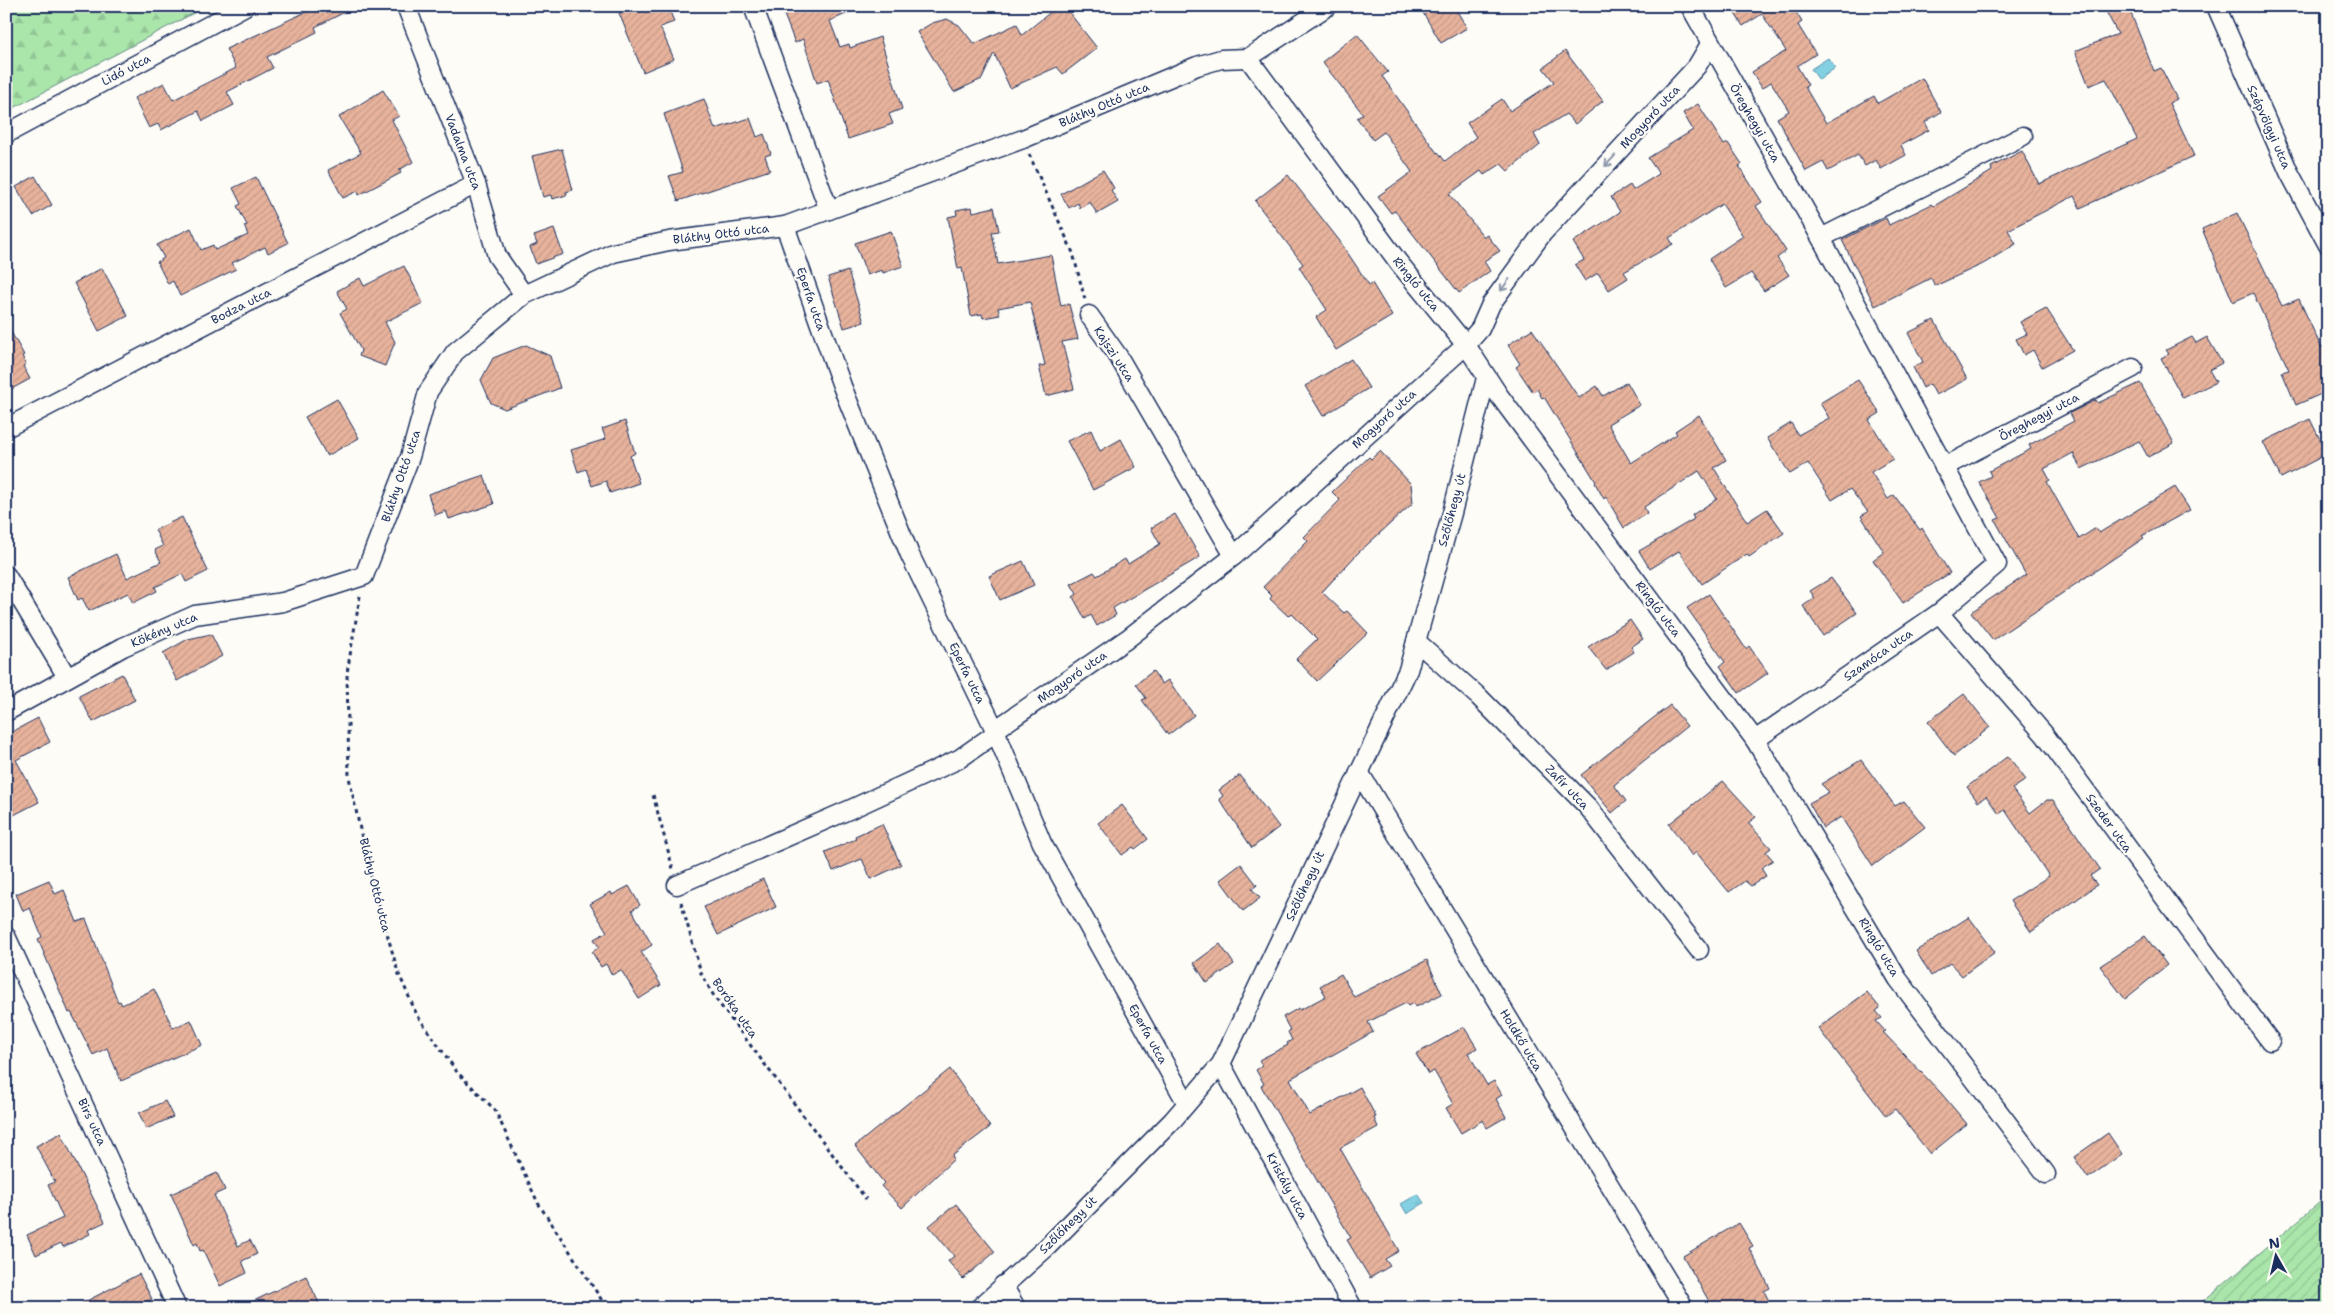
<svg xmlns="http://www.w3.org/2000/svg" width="2334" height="1314" viewBox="0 0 2334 1314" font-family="'Shantell Sans',sans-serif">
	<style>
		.forest { fill: url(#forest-firs); stroke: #628a84 }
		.garden { fill: url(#garden-furrows); stroke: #628a84 }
		.water { fill: url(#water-ripples); stroke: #5990ad }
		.building { fill: url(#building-hatch); stroke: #1b2f5e }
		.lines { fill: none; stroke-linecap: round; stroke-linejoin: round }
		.street-casing { stroke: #1b2f5e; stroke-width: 21 }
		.path { stroke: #1b2f5e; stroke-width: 3; stroke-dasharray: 4 4; stroke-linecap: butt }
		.street { stroke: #fdfcf7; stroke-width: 18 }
		.oneway { stroke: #8c96aa }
		.labels { text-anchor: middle; stroke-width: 4.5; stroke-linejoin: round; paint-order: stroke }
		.street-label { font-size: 12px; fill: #1b2f5e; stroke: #fdfcf7 }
	</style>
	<defs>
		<pattern id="forest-firs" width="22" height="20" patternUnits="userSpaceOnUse" patternTransform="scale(1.25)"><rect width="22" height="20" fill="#aae5aa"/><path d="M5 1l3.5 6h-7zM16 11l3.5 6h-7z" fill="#92c595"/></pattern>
		<pattern id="garden-furrows" width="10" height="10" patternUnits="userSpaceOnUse" patternTransform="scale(1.25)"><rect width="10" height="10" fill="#aae5aa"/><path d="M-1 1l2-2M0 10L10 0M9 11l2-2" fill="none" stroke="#92c595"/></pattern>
		<pattern id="water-ripples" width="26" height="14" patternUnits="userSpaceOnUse" patternTransform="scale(1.25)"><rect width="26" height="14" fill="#83d0e2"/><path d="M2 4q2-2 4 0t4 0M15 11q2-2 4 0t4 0" fill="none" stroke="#71b3c4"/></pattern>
		<pattern id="building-hatch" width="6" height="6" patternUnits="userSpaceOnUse" patternTransform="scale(1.25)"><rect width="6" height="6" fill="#e8b39c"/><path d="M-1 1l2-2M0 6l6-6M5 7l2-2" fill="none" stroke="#c69a89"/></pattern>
	</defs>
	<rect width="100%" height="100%" fill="#fdfcf7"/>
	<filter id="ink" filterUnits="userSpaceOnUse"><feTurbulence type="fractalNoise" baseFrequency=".02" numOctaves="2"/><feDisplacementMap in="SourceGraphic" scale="10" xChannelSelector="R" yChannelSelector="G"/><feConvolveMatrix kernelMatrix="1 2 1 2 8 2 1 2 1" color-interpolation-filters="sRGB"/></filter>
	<g filter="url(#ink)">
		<path class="forest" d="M6 6H207L6 112Z"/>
		<path class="garden" d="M2328 1194V1308H2195L2320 1202Z"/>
		<g class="water">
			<path d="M1828 58 1835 68 1819 80 1811 69Z"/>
			<path d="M1418 1194 1424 1203 1407 1214 1401 1204Z"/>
		</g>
		<g class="building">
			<path d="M319 6H357L315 27 317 32 267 57 273 68 227 92 234 105 203 121 198 111 161 130 158 124 149 128 134 98 164 83 173 100 236 68 226 49Z"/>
			<path d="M636 6H668L674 22 660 27 674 59 643 72 619 13Z"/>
			<path d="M797 6H864L830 21 840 47 849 44 850 48 880 37 902 109 889 114 893 124 848 139 828 79 817 83 803 39 795 43 783 12Z"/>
			<path d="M1058 6H1064L1097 48 1063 74 1057 67 1010 88 994 53 982 79 954 92 917 32 932 23 947 19 959 25 974 44 1017 24 1022 35Z"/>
			<path d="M1419 6H1454L1467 28 1441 43Z"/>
			<path d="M1730 6H1792L1802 22 1798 25 1816 54 1797 66 1808 85 1805 87 1826 123 1874 96 1878 103 1922 78 1941 112 1925 122 1929 130 1901 145 1906 155 1881 169 1876 160 1865 166 1858 155 1828 171 1823 162 1806 171 1777 118 1789 111 1771 82 1762 88 1752 72 1786 51 1762 14 1743 26Z"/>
			<path d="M2103 6H2128L2154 71 2161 68 2177 99 2169 103 2194 156 2080 208 2074 196 2008 230 2016 244 1983 264 1935 286 1931 278 1875 306 1842 240 1886 218 1889 225 1932 204 1934 206 1992 171 1991 167 2022 151 2039 184 2137 139 2106 79 2089 86 2075 51 2118 34Z"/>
			<path d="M1357 34 1388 72 1382 76 1437 153 1438 152 1445 161 1476 137 1467 123 1502 99 1510 111 1554 82 1543 68 1565 51 1603 101 1575 124 1566 114 1534 134 1540 145 1508 171 1501 164 1484 175 1481 171 1449 194 1484 237 1487 235 1500 251 1484 261 1490 271 1459 293 1395 211 1391 213 1378 196 1412 172 1384 132 1373 140 1357 118 1363 114 1322 62Z"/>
			<path d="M383 90 399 116 392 120 413 162 399 170 401 173 359 195 358 191 343 198 328 170 361 153 339 117Z"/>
			<path d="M704 99 715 129 750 118 757 137 764 134 771 154 765 156 770 170 678 201 669 176 683 172 664 114Z"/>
			<path d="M1698 104 1724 145 1728 143 1742 164 1739 166 1762 202 1756 206 1786 251 1777 258 1789 275 1764 291 1751 273 1726 288 1709 259 1743 236 1722 204 1669 238 1673 244 1624 272 1628 278 1609 290 1598 273 1585 281 1575 265 1584 260 1573 242 1620 212 1611 197 1630 185 1633 190 1659 174 1648 158 1693 130 1683 113Z"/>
			<path d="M562 149 573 190 566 192 567 195 552 199 551 195 543 197 532 156Z"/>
			<path d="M1103 170 1114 188 1111 190 1118 202 1097 214 1090 202 1080 208 1078 203 1069 208 1061 194Z"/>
			<path d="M1288 175 1339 240 1369 285 1372 283 1392 316 1336 350 1316 317 1327 310 1299 267 1303 264 1255 201Z"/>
			<path d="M35 176 52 205 33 216 16 187Z"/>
			<path d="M256 177 288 243 268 253 265 247 232 263 236 269 180 296 173 281 168 284 157 262 164 258 157 245 191 228 201 250 213 245 215 250 248 235 244 226 247 225 237 206 241 204 233 188Z"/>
			<path d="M972 207 973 212 994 207 999 231 992 232 998 264 1051 255 1061 306 1069 304 1078 339 1062 342 1074 389 1046 396 1039 366 1045 365 1030 302 998 308 1000 315 983 318 982 314 971 316 962 268 958 269 948 217 957 215 956 210Z"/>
			<path d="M2237 213 2282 306 2299 299 2321 347 2328 344V391L2296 405 2282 372 2289 370 2253 293 2233 302 2202 229Z"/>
			<path d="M554 229 563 254 536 264 530 247 537 244 534 236Z"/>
			<path d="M891 231 903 266 883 273 882 270 867 275 855 243Z"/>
			<path d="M404 266 423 303 385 322 395 342 385 366 359 356 361 350 340 313 347 309 337 291 360 278 364 286Z"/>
			<path d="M102 268 128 316 99 331 74 283Z"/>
			<path d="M848 271 864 322 844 328 828 277Z"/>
			<path d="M2046 308 2073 350 2042 367 2033 350 2024 355 2016 339 2027 334 2020 322Z"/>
			<path d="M1934 320 1967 379 1936 395 1930 384 1923 388 1913 367 1923 362 1908 333Z"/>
			<path d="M6 323 24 355 22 356 26 364 23 366 30 379 6 392Z"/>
			<path d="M1532 329 1579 398 1597 386 1603 396 1627 382 1640 405 1608 424 1631 463 1677 434 1675 431 1699 415 1726 460 1714 468 1747 522 1767 509 1784 533 1749 557 1747 554 1702 584 1679 551 1650 569 1639 551 1694 519 1692 515 1717 499 1699 471 1644 507 1647 513 1624 528 1606 497 1604 499 1595 483 1596 482 1544 397 1542 398 1537 389 1533 392 1516 367 1520 364 1508 345Z"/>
			<path d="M2192 337 2196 343 2207 337 2222 363 2209 370 2216 382 2183 398 2161 358 2169 354 2166 350Z"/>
			<path d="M526 345 550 356 560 388 505 409 491 403 481 380 493 358Z"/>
			<path d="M1351 359 1369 388 1323 416 1305 386Z"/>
			<path d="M1858 380 1880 413 1869 420 1893 459 1871 472 1888 499 1894 495 1920 530 1922 528 1950 573 1903 603 1873 560 1884 552 1861 516 1868 512 1850 489 1832 500 1808 463 1790 474 1767 438 1791 423 1798 435 1829 418 1820 403Z"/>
			<path d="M2140 383 2174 443 2148 457 2139 441 2081 469 2073 453 2044 469 2050 480 2047 482 2079 539 2096 528 2099 533 2175 487 2190 510 2142 536 2144 538 1993 640 1971 612 2026 575 1995 520 2000 518 1979 482 1991 476 1989 471 2031 449 2029 445 2074 421 2070 413 2096 400 2098 403Z"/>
			<path d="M337 399 359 438 327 456 305 417Z"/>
			<path d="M2310 419 2327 454 2281 478 2263 442Z"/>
			<path d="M625 421 635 453 630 456 639 483 610 493 606 481 592 486 586 469 578 472 571 450 606 439 602 429Z"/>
			<path d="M1091 430 1100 451 1121 439 1136 467 1093 490 1067 441Z"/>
			<path d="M1380 451 1411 484 1413 503 1358 553 1322 592 1344 613 1347 611 1368 633 1317 681 1296 659 1317 639 1291 613 1288 616 1270 599 1272 596 1263 587 1308 541 1304 537 1340 500 1332 492 1369 457 1371 459Z"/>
			<path d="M484 475 494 504 449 519 446 511 435 515 428 494Z"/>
			<path d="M1175 514 1200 557 1113 608 1116 615 1097 626 1091 615 1085 619 1073 597 1077 594 1071 584 1094 572 1097 576 1125 559 1128 564 1160 544 1151 528Z"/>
			<path d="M182 517 208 571 186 582 182 574 155 587 157 591 133 603 128 593 89 611 82 598 78 600 68 577 116 554 127 578 161 562 155 550 163 546 155 530Z"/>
			<path d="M1023 561 1034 585 1000 600 989 576Z"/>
			<path d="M1831 578 1857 613 1823 636 1803 606 1815 598 1810 591Z"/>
			<path d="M1709 594 1746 649 1749 646 1768 673 1739 693 1720 666 1725 662 1687 608Z"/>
			<path d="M1630 620 1643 639 1631 647 1634 652 1606 670 1588 647Z"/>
			<path d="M211 634 222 656 177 681 163 653 188 639Z"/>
			<path d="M1153 671 1162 684 1168 680 1194 715 1168 735 1142 700 1146 698 1136 684Z"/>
			<path d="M122 674 135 700 93 722 79 696Z"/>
			<path d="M1964 694 1990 727 1954 756 1928 722Z"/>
			<path d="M1670 705 1687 726 1614 785 1626 801 1612 813 1581 775Z"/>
			<path d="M38 718 50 742 16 760 39 802 6 819V735Z"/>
			<path d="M2008 756 2026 780 2012 789 2030 813 2047 800H2053L2100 869 2090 876 2097 885 2031 932 2010 901 2049 876 2005 810 1999 814 1986 796 1978 802 1967 787Z"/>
			<path d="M1861 760 1895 806 1904 801 1925 827 1873 866 1841 817 1823 828 1809 803 1829 792 1821 784Z"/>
			<path d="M1240 775 1279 827 1252 848 1219 799 1223 796 1219 790Z"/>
			<path d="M1723 781 1756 817 1748 823 1771 848 1766 852 1773 860 1761 868 1766 876 1751 886 1745 881 1729 892 1696 852 1692 856 1669 824Z"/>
			<path d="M1122 805 1148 839 1135 849 1133 847 1122 855 1098 823Z"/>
			<path d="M882 824 901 865 871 879 862 859 833 871 825 852 856 839 855 836Z"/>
			<path d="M1241 864 1257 885 1252 889 1260 898 1243 911 1220 880Z"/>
			<path d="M763 879 776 907 718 935 704 907Z"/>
			<path d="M49 880 55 894 64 890 77 922 86 919 118 1002 120 1001 122 1005 154 989 173 1028 191 1020 202 1045 121 1081 107 1048 93 1055 71 1012 69 1013 38 939 42 937 30 908 23 911 16 894Z"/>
			<path d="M629 886 640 905 632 910 652 945 641 952 661 985 639 999 621 970 612 975 606 964 601 967 592 952 599 947 594 939 607 932 590 904 611 892 612 895Z"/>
			<path d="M1969 917 1995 952 1962 976 1950 963 1931 976 1916 951Z"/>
			<path d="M2145 936 2167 965 2125 999 2100 966Z"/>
			<path d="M1220 944 1234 964 1207 983 1194 963Z"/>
			<path d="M1427 960 1442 994 1416 1007 1413 1003 1408 1006 1406 1003 1368 1022 1373 1032 1290 1079 1310 1115 1360 1087 1376 1117 1374 1118 1378 1127 1340 1148 1399 1251 1385 1259 1390 1266 1370 1278 1347 1240 1351 1238 1261 1086 1264 1084 1256 1070 1262 1066 1259 1060 1288 1045 1287 1043 1292 1040 1288 1032 1290 1030 1283 1017 1299 1008 1300 1010 1326 996 1320 986 1341 974 1354 997Z"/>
			<path d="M1867 992 1880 1008 1876 1011 1882 1018 1876 1021 1885 1031 1883 1032 1941 1093 1967 1124 1930 1154 1895 1109 1886 1116 1818 1028Z"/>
			<path d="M1464 1027 1477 1048 1468 1053 1487 1085 1494 1081 1502 1095 1496 1099 1506 1117 1487 1128 1483 1120 1461 1133 1446 1108 1453 1104 1434 1071 1428 1074 1416 1054Z"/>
			<path d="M950 1069 990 1127 952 1156 954 1159 902 1208 881 1186 884 1183 855 1146Z"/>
			<path d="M165 1101 173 1117 146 1129 139 1113Z"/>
			<path d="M61 1133 105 1222 88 1230 90 1234 63 1247 61 1243 36 1255 27 1235 63 1218 48 1185 55 1182 36 1146Z"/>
			<path d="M2108 1133 2122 1154 2088 1178 2074 1157Z"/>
			<path d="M217 1173 225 1190 214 1195 238 1246 250 1240 257 1254 242 1261 247 1273 220 1286 203 1250 200 1251 197 1243 194 1245 171 1194Z"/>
			<path d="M956 1204 995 1252 963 1279 948 1261 954 1256 929 1226Z"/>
			<path d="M1739 1223 1753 1246 1749 1248 1770 1288 1764 1291 1770 1303 1762 1308H1713L1683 1256Z"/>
			<path d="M139 1274 152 1299 135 1308H73Z"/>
			<path d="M306 1276 319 1303 310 1308H239Z"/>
		</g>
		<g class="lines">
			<g class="street-casing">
				<g id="street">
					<path d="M406 6 476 184 497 256 524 295"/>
					<path d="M753 6 829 210"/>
					<path d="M1690 6 1821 238 1997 564 1939 613 1755 740"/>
					<path d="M2216 6 2289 172 2328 245"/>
					<path d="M1248 58 1399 263 1466 345 1498 394 1755 740 1898 979 2046 1174"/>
					<path d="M6 134 245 6"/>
					<path d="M785 226 842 386 910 555 995 730 1042 843 1186 1102"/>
					<path d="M1821 238 2023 136"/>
					<path d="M1089 315 1118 356 1234 556"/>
					<path d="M6 428 476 184"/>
					<path d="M1944 467 2133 368"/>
					<path d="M6 575 67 677"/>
					<path d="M1939 613 2044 734 2270 1041"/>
					<path d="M1416 641 1479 697 1588 807 1699 950"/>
					<path d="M6 712 123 647 195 615 283 602 364 576 410 457 428 392 455 352 524 295 613 253 669 241 785 226 1023 139 1197 66 1221 59 1248 58 1328 6"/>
					<path d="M995 730 1127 639 1234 556 1466 345 1480 329 1491 304 1542 234 1697 66 1710 44"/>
					<path d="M1359 772 1684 1308"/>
					<path d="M677 885 851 809 959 759 996 733"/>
					<path d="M6 936 177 1308"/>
					<path d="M1221 1064 1353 1308"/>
					<path d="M1003 1285 1016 1308"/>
					<path d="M979 1308 1047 1247 1172 1121 1221 1064 1408 670 1452 513 1486 378"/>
				</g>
			</g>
			<g class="path">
				<path d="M1029 154 1073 253 1085 300"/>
				<path d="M360 596 347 673 349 777 368 867 398 972 417 1015 457 1072 495 1110 538 1203 607 1308"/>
				<path d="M653 795 673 869"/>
				<path d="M681 902 701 973 715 998 866 1199"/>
			</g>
			<use href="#street" class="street"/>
		</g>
		<defs><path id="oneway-shaft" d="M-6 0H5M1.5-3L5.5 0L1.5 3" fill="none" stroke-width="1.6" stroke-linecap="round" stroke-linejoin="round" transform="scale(1.25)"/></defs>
		<g class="oneway">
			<use href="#oneway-shaft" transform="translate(1610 161) rotate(133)"/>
			<use href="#oneway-shaft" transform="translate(1505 285) rotate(126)"/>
		</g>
	</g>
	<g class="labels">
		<g class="street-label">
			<text transform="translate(126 70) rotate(-28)" y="4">Lidó utca</text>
			<text transform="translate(1104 105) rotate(-23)" y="4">Bláthy Ottó utca</text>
			<text transform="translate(1650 117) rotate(-47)" y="4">Mogyoró utca</text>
			<text transform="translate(1755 123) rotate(60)" y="4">Öreghegyi utca</text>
			<text transform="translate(2269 127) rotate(66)" y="4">Szépvölgyi utca</text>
			<text transform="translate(463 152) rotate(69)" y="4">Vadalma utca</text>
			<text transform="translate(721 234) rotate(-7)" y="4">Bláthy Ottó utca</text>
			<text transform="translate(1416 284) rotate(51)" y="4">Ringló utca</text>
			<text transform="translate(811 299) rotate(71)" y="4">Eperfa utca</text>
			<text transform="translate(241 306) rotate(-27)" y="4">Bodza utca</text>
			<text transform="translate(1114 354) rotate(57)" y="4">Kajszi utca</text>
			<text transform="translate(2039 417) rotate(-28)" y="4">Öreghegyi utca</text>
			<text transform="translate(1384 419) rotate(-42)" y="4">Mogyoró utca</text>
			<text transform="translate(401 476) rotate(-71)" y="4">Bláthy Ottó utca</text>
			<text transform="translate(1452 510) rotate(-75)" y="4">Szőlőhegy út</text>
			<text transform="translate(1658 609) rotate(53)" y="4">Ringló utca</text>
			<text transform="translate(164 630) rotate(-23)" y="4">Kökény utca</text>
			<text transform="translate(1878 655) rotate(-35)" y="4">Szamóca utca</text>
			<text transform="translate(967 673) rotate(64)" y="4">Eperfa utca</text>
			<text transform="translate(1072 677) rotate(-35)" y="4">Mogyoró utca</text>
			<text transform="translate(1567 787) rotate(46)" y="4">Zafír utca</text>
			<text transform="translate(2109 823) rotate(54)" y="4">Szeder utca</text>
			<text transform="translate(375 885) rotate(76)" y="4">Bláthy Ottó utca</text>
			<text transform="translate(1305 886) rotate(-65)" y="4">Szőlőhegy út</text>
			<text transform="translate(1879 947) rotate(59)" y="4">Ringló utca</text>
			<text transform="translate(735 1008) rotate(55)" y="4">Boróka utca</text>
			<text transform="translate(1148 1034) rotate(61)" y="4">Eperfa utca</text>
			<text transform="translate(1521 1040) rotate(59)" y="4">Holdkő utca</text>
			<text transform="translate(92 1122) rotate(65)" y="4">Birs utca</text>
			<text transform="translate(1287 1186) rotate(62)" y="4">Kristály utca</text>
			<text transform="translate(1068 1225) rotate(-45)" y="4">Szőlőhegy út</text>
		</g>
	</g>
	<rect width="2334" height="1314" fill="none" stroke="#fdfcf7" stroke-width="25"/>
	<rect x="12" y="12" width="2309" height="1289" fill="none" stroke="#1b2f5e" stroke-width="2" filter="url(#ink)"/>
	<g transform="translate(2276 1256) rotate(352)" stroke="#fdfcf7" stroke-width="4" paint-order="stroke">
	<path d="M0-4L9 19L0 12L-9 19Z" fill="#1b2f5e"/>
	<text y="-8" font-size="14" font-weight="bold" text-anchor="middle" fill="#1b2f5e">N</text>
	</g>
</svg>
